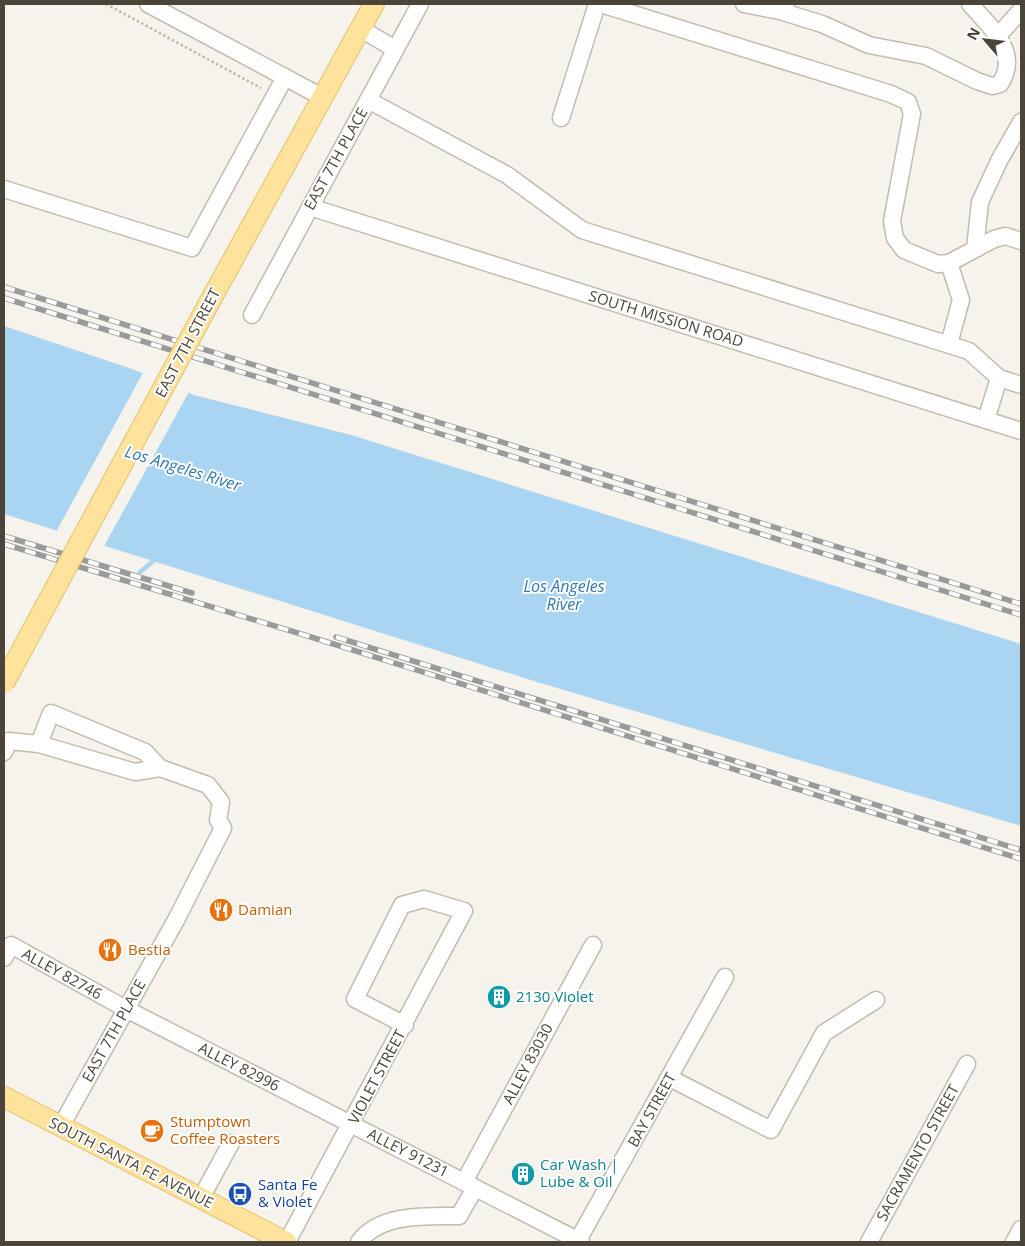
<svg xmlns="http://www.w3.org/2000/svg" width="1025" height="1246" viewBox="0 0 1025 1246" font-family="'Open Sans',sans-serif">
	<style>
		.water { fill: #a9d4f2 }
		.pier { fill: #f6f3ec }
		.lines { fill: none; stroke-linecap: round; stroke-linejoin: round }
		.stream { stroke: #a9d4f2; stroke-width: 4.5 }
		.minor-casing { stroke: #c2bbae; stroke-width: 19 }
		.major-casing { stroke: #e6c16a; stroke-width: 22 }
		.path { stroke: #c4b79f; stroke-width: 2.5; stroke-dasharray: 2.5 2.5; stroke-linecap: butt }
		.minor { stroke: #fff; stroke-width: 16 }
		.major { stroke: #ffe39c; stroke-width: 20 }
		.rail-casing { stroke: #9a9a9a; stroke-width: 5.5 }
		.rail { stroke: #fff; stroke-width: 4; stroke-dasharray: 11; stroke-linecap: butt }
		.major-bridge-casing { stroke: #e6c16a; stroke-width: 22; stroke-linecap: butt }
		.major-bridge { stroke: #ffe39c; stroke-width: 20 }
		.labels { text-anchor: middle; stroke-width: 4; stroke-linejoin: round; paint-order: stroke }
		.street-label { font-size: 15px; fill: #4b4439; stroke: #fff }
		.food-label { font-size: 15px; fill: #c56008; stroke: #fff; text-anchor: start }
		.culture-label { font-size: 15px; fill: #0d838f; stroke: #fff; text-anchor: start }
		.transit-label { font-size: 15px; fill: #164399; stroke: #fff; text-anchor: start }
		.water-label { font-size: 16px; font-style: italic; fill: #2e7ab2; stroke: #fff }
	</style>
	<rect width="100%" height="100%" fill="#f6f3ec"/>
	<path class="water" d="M4 326 135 370 194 395 351 435 1021 644V826L537 682 4 514Z"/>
	<path class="pier" d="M144 371 190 390 103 548 56 532Z"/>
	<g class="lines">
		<path class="stream" d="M140 572 156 559"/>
		<g class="minor-casing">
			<g id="minor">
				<path d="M148 4 322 97"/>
				<path d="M601 4 891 94 908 102 912 114 892 221 895 238 904 250 938 264 949 263 994 239 1005 236 1021 241"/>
				<path d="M744 4 780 11 786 4"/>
				<path d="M780 11 822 24 869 45 926 56 977 81 992 86 1000 84C1021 52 990 27 970 4"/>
				<path d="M361 29 395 49"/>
				<path d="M997 37 1021 10"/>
				<path d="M368 100 507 175 582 230 969 351 999 378 1021 385"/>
				<path d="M561 118 597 4"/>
				<path d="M4 189 192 248 285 77"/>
				<path d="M310 207 1021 431"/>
				<path d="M975 249 980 202 999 161 1021 122"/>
				<path d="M252 315 420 4"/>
				<path d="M949 344 961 300 949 263"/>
				<path d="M986 420 999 378"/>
				<path d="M39 744 51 713 145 752 160 768 208 785 221 802 218 820 223 828 176 920 61 1126"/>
				<path d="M4 752 9 741 39 744 135 772 160 768"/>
				<path d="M4 958 11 945 126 1009 581 1242"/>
				<path d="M670 1078 771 1130 824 1033 876 1000"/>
				<path d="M464 1182 593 945"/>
				<path d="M201 1198 231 1143"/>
				<path d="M287 1242 464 911 424 899 402 905 355 999 405 1025"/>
				<path d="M359 1242C380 1213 428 1216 459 1216L475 1188"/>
				<path d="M577 1242 725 977"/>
				<path d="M869 1242 967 1064"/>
				<path d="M1014 1242 1021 1229"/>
			</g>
		</g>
		<g class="major-casing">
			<g id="major">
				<path d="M209 303 374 4"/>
				<path d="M4 1097 286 1242"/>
			</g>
		</g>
		<path class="path" d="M106 4 261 88"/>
		<use href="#minor" class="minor"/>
		<use href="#major" class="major"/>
		<g class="rail-casing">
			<g id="rail">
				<path d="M4 287 1021 604"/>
				<path d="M4 298 1021 615"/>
				<path d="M4 536 192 593"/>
				<path d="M4 544 311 637 1021 859"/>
				<path d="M336 637 1021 850"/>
			</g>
		</g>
		<use href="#rail" class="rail"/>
		<g class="major-bridge-casing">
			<path id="major-bridge" d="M4 683 209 303"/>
		</g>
		<use href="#major-bridge" class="major-bridge"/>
	</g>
	<defs>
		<g id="restaurant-disc" transform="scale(1.25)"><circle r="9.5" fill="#e8710a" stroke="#fff"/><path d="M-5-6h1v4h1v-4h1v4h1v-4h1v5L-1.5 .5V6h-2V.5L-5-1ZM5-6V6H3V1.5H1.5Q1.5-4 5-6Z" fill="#fff"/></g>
		<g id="building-disc" transform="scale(1.25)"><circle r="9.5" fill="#0f9aa8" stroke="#fff"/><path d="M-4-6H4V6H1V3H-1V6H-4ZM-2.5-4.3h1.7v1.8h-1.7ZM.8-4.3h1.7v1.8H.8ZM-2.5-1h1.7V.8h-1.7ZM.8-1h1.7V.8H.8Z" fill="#fff"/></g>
		<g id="cafe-disc" transform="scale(1.25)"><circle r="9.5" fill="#e8710a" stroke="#fff"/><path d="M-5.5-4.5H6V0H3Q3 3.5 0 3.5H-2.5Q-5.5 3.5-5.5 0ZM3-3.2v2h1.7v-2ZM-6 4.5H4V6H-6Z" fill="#fff"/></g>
		<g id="bus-disc" transform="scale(1.25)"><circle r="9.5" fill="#1a4fb4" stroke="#fff"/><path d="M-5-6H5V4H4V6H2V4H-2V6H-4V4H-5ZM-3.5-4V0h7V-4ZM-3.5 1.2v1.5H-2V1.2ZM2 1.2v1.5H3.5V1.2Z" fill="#fff"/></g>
	</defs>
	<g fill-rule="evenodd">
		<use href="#restaurant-disc" x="221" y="910"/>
		<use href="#restaurant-disc" x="110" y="950"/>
		<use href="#building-disc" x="499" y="997"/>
		<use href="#cafe-disc" x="152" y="1131"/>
		<use href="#building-disc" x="523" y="1174"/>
		<use href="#bus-disc" x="240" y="1194"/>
	</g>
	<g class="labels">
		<g class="street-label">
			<text transform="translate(336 159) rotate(-61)" y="5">EAST 7TH PLACE</text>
			<text transform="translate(666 319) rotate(17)" y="5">SOUTH MISSION ROAD</text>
			<text transform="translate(188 343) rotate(-62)" y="5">EAST 7TH STREET</text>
			<text transform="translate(62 974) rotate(29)" y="5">ALLEY 82746</text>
			<text transform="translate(114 1031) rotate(-61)" y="5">EAST 7TH PLACE</text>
			<text transform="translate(528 1064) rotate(-62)" y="5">ALLEY 83030</text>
			<text transform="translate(239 1067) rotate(27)" y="5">ALLEY 82996</text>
			<text transform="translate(377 1077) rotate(-62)" y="5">VIOLET STREET</text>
			<text transform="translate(652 1110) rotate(-61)" y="5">BAY STREET</text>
			<text transform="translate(408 1153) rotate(27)" y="5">ALLEY 91231</text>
			<text transform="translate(918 1153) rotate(-61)" y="5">SACRAMENTO STREET</text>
			<text transform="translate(131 1163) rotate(27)" y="5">SOUTH SANTA FE AVENUE</text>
		</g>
		<g class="food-label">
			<text x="238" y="915">Damian</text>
			<text x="128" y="955">Bestia</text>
			<text x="170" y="1127">Stumptown<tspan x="170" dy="17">Coffee Roasters</tspan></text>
		</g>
		<g class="culture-label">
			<text x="516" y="1002">2130 Violet</text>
			<text x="540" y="1170">Car Wash |<tspan x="540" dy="17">Lube &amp; Oil</tspan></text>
		</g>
		<g class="transit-label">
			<text x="258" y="1190">Santa Fe<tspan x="258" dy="17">&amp; Violet</tspan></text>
		</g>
		<g class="water-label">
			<text transform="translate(183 468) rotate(17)" y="6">Los Angeles River</text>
			<text x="564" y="592">Los Angeles<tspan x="564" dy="18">River</tspan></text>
		</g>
	</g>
	<rect width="1025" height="1246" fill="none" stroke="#4b4439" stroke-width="10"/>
	<g transform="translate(985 40) rotate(298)" stroke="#ffffff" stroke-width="4" paint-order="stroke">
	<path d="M0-4L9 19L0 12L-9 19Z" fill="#4b4439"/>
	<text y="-8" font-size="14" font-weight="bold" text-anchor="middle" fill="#4b4439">N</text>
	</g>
</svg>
